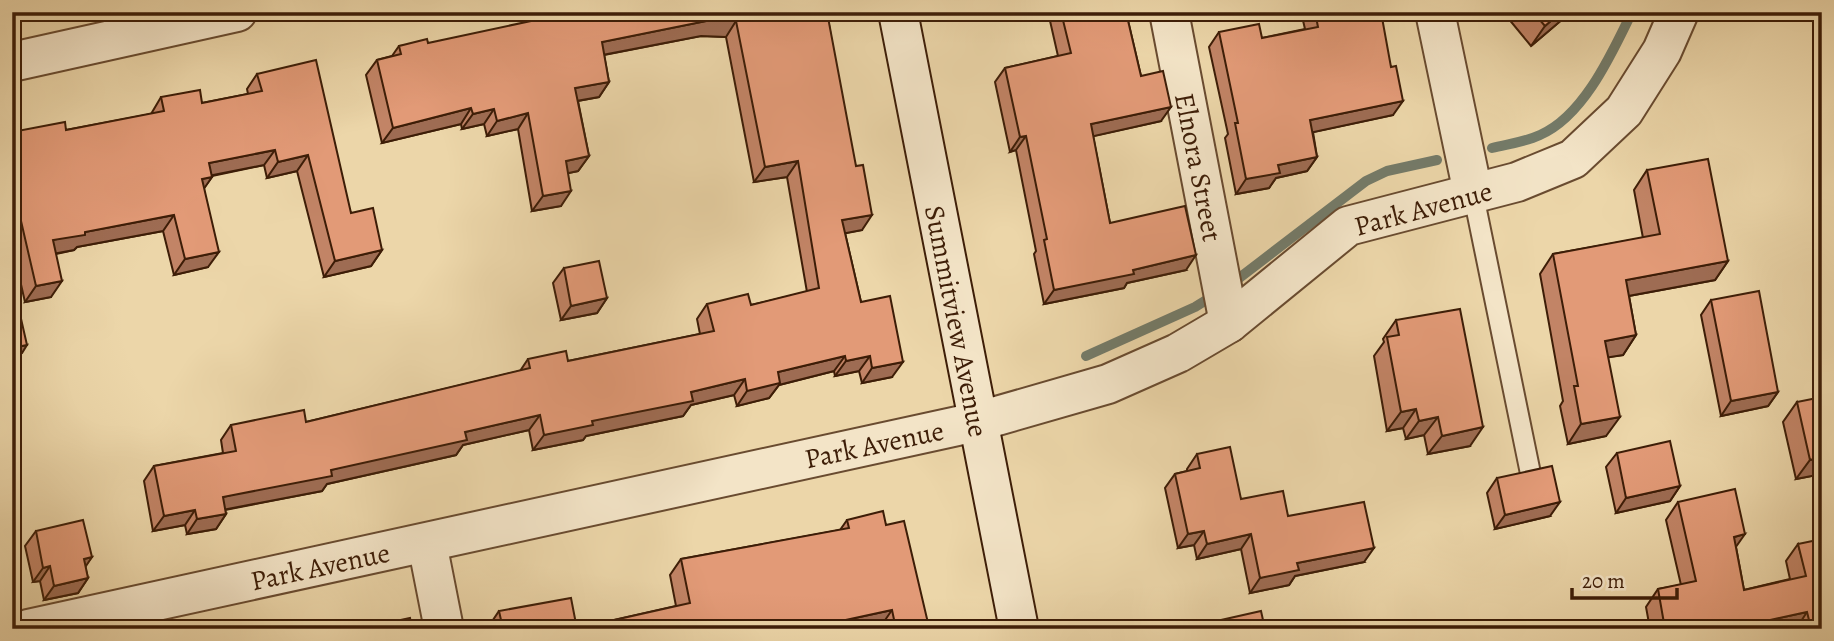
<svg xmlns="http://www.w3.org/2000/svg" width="1834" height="641" viewBox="0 0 1834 641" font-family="Alegreya,serif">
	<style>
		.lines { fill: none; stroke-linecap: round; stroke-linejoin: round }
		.stream { stroke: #747b69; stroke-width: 10 }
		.service-casing { stroke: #694b30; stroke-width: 23 }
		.minor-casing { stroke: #694b30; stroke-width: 42 }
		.secondary-casing { stroke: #3d1d07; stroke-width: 42 }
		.service { stroke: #f3e4c7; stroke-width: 19 }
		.minor { stroke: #f3e4c7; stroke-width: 38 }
		.secondary { stroke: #f3e4c7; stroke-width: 38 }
		.wall { fill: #c28466; stroke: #3d1d07; stroke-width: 2 }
		.shaded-wall { fill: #9e6c53; stroke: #3d1d07; stroke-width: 2 }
		.building { fill: #e29a77; stroke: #3d1d07; stroke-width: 2 }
		.labels { text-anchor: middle; stroke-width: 6; stroke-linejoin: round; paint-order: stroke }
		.street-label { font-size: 28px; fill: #3d1d07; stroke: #f3e4c7 }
	</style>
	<rect width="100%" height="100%" fill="#ecd6a9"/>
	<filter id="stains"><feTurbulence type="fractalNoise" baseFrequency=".00286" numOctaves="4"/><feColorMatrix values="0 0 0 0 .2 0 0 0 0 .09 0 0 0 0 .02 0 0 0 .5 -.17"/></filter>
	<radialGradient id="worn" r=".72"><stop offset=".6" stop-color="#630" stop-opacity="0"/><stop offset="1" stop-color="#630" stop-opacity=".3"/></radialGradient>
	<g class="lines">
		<g class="stream">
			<path d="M1492 148C1508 144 1525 142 1540 135 1584 116 1612 53 1632 12"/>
			<path d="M1230 285 1366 181 1387 171 1437 160"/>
			<path d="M1086 356 1195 307 1216 294"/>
		</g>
		<g class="service-casing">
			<path id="service" d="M1473 193 1530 471"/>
		</g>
		<g class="minor-casing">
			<g id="minor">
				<path d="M1169 12 1229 323"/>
				<path d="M1435 12 1473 193"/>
				<path d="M12 62 237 12"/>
				<path d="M427 543 444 629"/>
				<path d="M28 629 976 422 1108 384 1178 353 1229 323 1348 226 1517 182 1573 159 1624 111 1662 51 1679 12"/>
			</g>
		</g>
		<g class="secondary-casing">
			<path id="secondary" d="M898 12 1019 629"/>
		</g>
		<use href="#service" class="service"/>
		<use href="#minor" class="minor"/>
		<use href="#secondary" class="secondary"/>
	</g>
	<g class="wall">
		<path d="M827 12 862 230 845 233 861 302 892 377 862 383 859 371 835 376 834 371 779 385 769 398 737 406 734 395 691 405 683 416 586 436 583 440 533 450 529 430 463 445 456 455 327 484 322 491 225 510 226 514 216 529 187 534 185 525 153 531 144 481 154 466 223 453 221 440 231 425 306 422 520 371 528 359 568 361 700 334 697 319 707 304 751 305 807 292 787 177 754 182 726 37 701 36 604 55 609 82 599 97 578 101 589 156 578 171 568 173 561 206 532 211 518 129 487 136 484 124 462 129 461 124 382 143 366 75 377 60 392 56 399 46Z"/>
		<path d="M1048 12H1126L1141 76 1161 121 1093 136 1110 223 1186 270 1127 283 1124 288 1044 304 1034 254 1036 251 1016 150 1010 152 995 82 1005 68 1058 56Z"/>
		<path d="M1301 12H1381L1393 115 1313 132 1317 157 1307 171 1276 178 1269 188 1236 194 1225 138 1228 134 1209 47 1219 32 1262 38 1305 29Z"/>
		<path d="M1503 12H1571L1531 46Z"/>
		<path d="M1819 12H1822V25Z"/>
		<path d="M257 74 351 213 382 250 371 266 324 277 297 171 267 178 264 165 212 176V177L204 188 208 267 174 275 163 231 77 247 74 250 56 254 51 297 25 302 12 245V132L66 130 151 114 161 97 202 103 248 94 247 89Z"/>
		<path d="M1647 170 1728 261 1715 280 1629 296 1636 335 1623 355 1608 357 1606 436 1568 444 1560 406 1563 401 1540 274 1553 254 1643 238 1634 190Z"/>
		<path d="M564 268 607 298 597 313 561 320 553 283Z"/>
		<path d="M1711 300 1778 392 1768 406 1721 416 1701 315Z"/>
		<path d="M1396 320 1470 446 1428 454 1424 435 1406 439 1403 428 1387 431 1374 356 1384 342 1383 339Z"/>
		<path d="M1797 402 1822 474 1796 479 1783 422Z"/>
		<path d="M1617 453 1680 486 1670 501 1616 513 1606 467Z"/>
		<path d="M1197 454 1241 499 1288 516 1364 562 1295 576 1289 585 1250 593 1241 549 1197 559 1194 545 1178 548 1165 488 1175 474 1187 471V469Z"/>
		<path d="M1497 478 1550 516 1495 529 1487 493Z"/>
		<path d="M1678 502 1736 547 1744 590 1790 579 1786 561 1798 544 1822 629H1650L1646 607 1658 589 1681 585 1666 520Z"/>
		<path d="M847 520 886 525 924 629H881V626L870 629H589L592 625 676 606 670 575 681 559 840 530Z"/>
		<path d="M36 531 92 557 85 566 88 578 78 593 44 600 40 581 33 582 25 546Z"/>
		<path d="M499 611 577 629H490L489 626Z"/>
	</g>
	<g class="shaded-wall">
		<path d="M1561 12H1571L1531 46 1545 26Z"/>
		<path d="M711 20 736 21 726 37 701 36 592 57 602 42Z"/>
		<path d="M609 82 599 97 565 103 575 88Z"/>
		<path d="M1403 101 1393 115 1300 135 1310 120Z"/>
		<path d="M1171 107 1161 121 1081 139 1091 124Z"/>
		<path d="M471 108 461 124 382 143 393 128Z"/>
		<path d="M494 109 484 124 462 129 473 114Z"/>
		<path d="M528 113 518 129 487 136 497 121Z"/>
		<path d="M1026 136 1016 150 1010 152 1020 137Z"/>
		<path d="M275 150 264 165 198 178 209 163Z"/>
		<path d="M308 155 297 171 267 178 278 162Z"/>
		<path d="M589 156 578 171 555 176 566 161Z"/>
		<path d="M1317 157 1307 171 1276 178 1269 188 1236 194 1246 179 1278 165Z"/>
		<path d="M798 161 787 177 754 182 765 167Z"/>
		<path d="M212 177 201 193 202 179Z"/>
		<path d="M571 191 561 206 532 211 543 196Z"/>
		<path d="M174 215 163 231 77 247 74 250 42 256 53 240 85 232Z"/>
		<path d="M872 215 862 230 831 236 842 220Z"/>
		<path d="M21 221 12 234V223Z"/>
		<path d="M382 250 371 266 324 277 335 261Z"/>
		<path d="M219 252 208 267 174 275 185 259Z"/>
		<path d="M1196 255 1186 270 1127 283 1124 288 1044 304 1054 290 1133 270Z"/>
		<path d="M1728 261 1715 280 1612 299 1626 280Z"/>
		<path d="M62 281 51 297 25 302 36 286Z"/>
		<path d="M607 298 597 313 561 320 571 306Z"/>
		<path d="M1636 335 1623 355 1592 360 1605 341Z"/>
		<path d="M27 345 22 353 12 355V348Z"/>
		<path d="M845 356 834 371 779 385 769 398 737 406 747 391 778 372Z"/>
		<path d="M870 356 859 371 835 376 846 361Z"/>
		<path d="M903 362 892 377 862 383 872 368Z"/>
		<path d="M745 379 734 395 691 405 683 416 586 436 583 440 533 450 544 435 691 392Z"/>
		<path d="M1778 392 1768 406 1721 416 1731 401Z"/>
		<path d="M1416 409 1403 428 1387 431 1401 412Z"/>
		<path d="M540 415 529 430 463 445 456 455 327 484 322 491 212 512 223 497 331 470 465 432Z"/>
		<path d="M1438 417 1424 435 1406 439 1419 421Z"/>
		<path d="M1620 417 1606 436 1568 444 1581 424Z"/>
		<path d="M1483 427 1470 446 1428 454 1442 436Z"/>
		<path d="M1822 457V474L1796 479 1810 460Z"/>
		<path d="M1680 486 1670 501 1616 513 1626 498Z"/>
		<path d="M1560 502 1550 516 1495 529 1505 515Z"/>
		<path d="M195 510 185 525 153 531 164 516Z"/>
		<path d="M226 514 216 529 187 534 197 519Z"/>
		<path d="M1204 531 1194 545 1178 548 1188 534Z"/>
		<path d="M1251 534 1241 549 1197 559 1207 544Z"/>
		<path d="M1745 534 1733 551 1734 537Z"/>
		<path d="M1374 548 1364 562 1295 576 1289 585 1250 593 1260 578 1297 563Z"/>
		<path d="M92 557 82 572 84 559Z"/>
		<path d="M50 566 40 581 33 582 43 568Z"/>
		<path d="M88 578 78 593 44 600 54 586Z"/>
		<path d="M892 610 881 626 870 629H804Z"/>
		<path d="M1807 612 1796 629H1749L1752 624Z"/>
		<path d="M1822 621V629H1806L1810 624Z"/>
		<path d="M788 622 783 629H755Z"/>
		<path d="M928 623 924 629H903Z"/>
	</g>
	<g class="building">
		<path d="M573 12H827L856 166 863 165 872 215 842 220 861 302 890 296 903 362 872 368 870 356 846 361 845 356 778 372 780 383 747 391 745 379 691 392 693 401 592 421 593 425 544 435 540 415 465 432 467 440 331 470 332 476 223 497 226 514 197 519 195 510 164 516 154 466 236 451 231 425 304 410 306 422 530 368 528 359 566 351 568 361 714 331 707 304 748 294 751 305 819 288 798 161 765 167 736 21 711 20 602 42 609 82 575 88 589 156 566 161 571 191 543 196 528 113 497 121 494 109 473 114 471 108 393 128 377 60 401 54 399 46 427 39 428 43Z"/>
		<path d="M1061 12H1126L1141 76 1163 71 1171 107 1091 124 1110 223 1185 206 1196 255 1133 270 1134 274 1054 290 1044 240 1047 239 1026 136 1020 137 1005 68 1071 53Z"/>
		<path d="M1315 12H1381L1391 67 1396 66 1403 101 1310 120 1317 157 1278 165 1280 173 1246 179 1235 123H1238L1219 32 1259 24 1262 38 1318 27Z"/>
		<path d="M1533 12H1561L1545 26Z"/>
		<path d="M316 60 351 213 373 208 382 250 335 261 308 155 278 162 275 150 209 163 212 177 202 179 219 252 185 259 174 215 85 232V235L53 240 62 281 36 286 21 221 12 223V132L65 122 66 130 164 111 161 97 200 90 202 103 262 91 257 74Z"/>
		<path d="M1708 159 1728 261 1626 280 1636 335 1605 341 1620 417 1581 424 1574 386H1578L1553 254 1660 234 1647 170Z"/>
		<path d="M599 261 607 298 571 306 564 268Z"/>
		<path d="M1759 291 1778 392 1731 401 1711 300Z"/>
		<path d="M1460 309 1483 427 1442 436 1438 417 1419 421 1416 409 1401 412 1387 337 1399 335 1396 320Z"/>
		<path d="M19 310 27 345 12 348V312Z"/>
		<path d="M1822 397V457L1810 460 1797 402Z"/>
		<path d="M1670 441 1680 486 1626 498 1617 453Z"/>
		<path d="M1230 447 1241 499 1283 491 1288 516 1364 502 1374 548 1297 563 1299 570 1260 578 1251 534 1207 544 1204 531 1188 534 1175 474 1200 468 1197 454Z"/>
		<path d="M1552 466 1560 502 1505 515 1497 478Z"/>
		<path d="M1735 489 1745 534 1734 537 1744 590 1806 576 1798 544 1822 539V621L1810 624 1807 612 1752 624V629H1665L1658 589 1696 581 1678 502Z"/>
		<path d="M883 511 886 525 904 521 928 623 903 629H896L892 610 804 629H789L788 622 755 629H593L592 625 690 603 681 559 849 528 847 520Z"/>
		<path d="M83 520 92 557 84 559 88 578 54 586 50 566 43 568 36 531Z"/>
		<path d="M571 598 577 629H503L499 611Z"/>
		<path d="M1261 611 1265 629H1181Z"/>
		<path d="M410 618 412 629H359Z"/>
	</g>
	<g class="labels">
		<g class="street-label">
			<text transform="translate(1199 167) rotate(79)" y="10">Elnora Street</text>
			<text transform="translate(1423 208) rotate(-15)" y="10">Park Avenue</text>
			<text transform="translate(957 321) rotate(79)" y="10">Summitview Avenue</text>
			<text transform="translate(874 444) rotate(-12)" y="10">Park Avenue</text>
			<text transform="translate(320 566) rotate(-12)" y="10">Park Avenue</text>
		</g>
	</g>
	<rect width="1834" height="641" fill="none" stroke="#ecd6a9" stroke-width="42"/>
	<rect x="14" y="14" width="1806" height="613" fill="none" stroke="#3d1d07" stroke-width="3.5"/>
	<rect x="21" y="21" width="1792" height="599" fill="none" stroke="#3d1d07" stroke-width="2"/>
	<path d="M1572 588v10h105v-10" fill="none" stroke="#3d1d07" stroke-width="3.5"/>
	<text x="1582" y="588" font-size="21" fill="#3d1d07" stroke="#f3e4c7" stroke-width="5" paint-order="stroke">20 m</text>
	<rect width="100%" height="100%" filter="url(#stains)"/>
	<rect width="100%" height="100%" fill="url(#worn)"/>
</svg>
